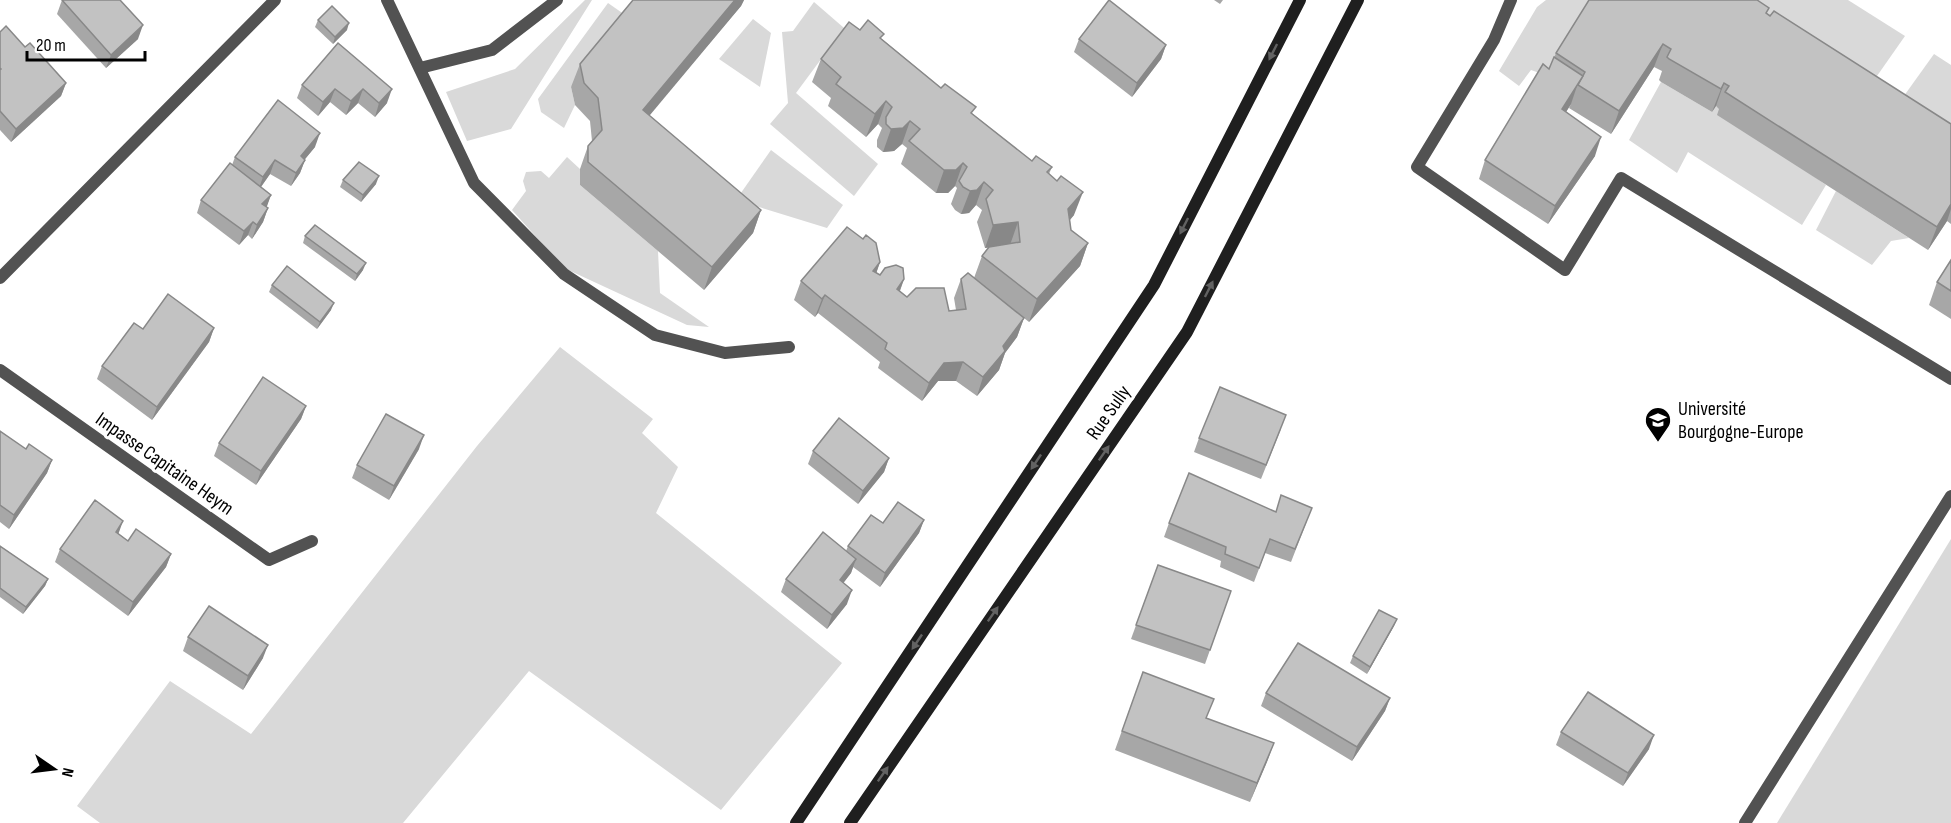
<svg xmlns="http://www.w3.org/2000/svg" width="1951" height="823" viewBox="0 0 1951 823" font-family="'Sofia Sans Condensed',sans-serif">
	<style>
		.green { fill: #d9d9d9 }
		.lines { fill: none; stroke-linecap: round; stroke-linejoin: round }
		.lane { stroke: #525252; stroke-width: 12 }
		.street { stroke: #525252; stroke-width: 12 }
		.secondary { stroke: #1f1f1f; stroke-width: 12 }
		.wall { fill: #a7a7a7 }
		.shaded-wall { fill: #888 }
		.building { fill: #c2c2c2; stroke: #888; stroke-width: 1.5 }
		.oneway { fill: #626262 }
		.labels { text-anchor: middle; stroke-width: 6; stroke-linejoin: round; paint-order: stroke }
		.poi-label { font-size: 20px; fill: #000; stroke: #fff; text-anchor: start }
		.street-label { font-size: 20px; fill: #000; stroke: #fff }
	</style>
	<rect width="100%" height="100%" fill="#fff"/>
	<g class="green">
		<path d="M585 0H592L511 129 467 141 446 92 515 69Z"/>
		<path d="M1546 0H1596L1548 76 1531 70 1519 86 1499 71 1537 7Z"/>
		<path d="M1714 0H1848L1905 36 1863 96Z"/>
		<path d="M814 2 851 34 836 39 796 93 878 164 854 196 770 124 788 103 782 32 793 31Z"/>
		<path d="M608 3 628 17 571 87 575 105 564 128 541 112 538 99Z"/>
		<path d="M753 19 771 33 760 87 719 59Z"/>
		<path d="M1934 54 1951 65V152L1891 114Z"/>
		<path d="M1661 82 1712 112 1716 106 1826 185 1802 225 1688 152 1677 173 1629 140Z"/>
		<path d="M771 150 843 205 827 228 736 200Z"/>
		<path d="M567 157 580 169V185L658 251 660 293 709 327 687 325 564 268 512 210 526 191 523 181 526 172 541 171 549 178Z"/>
		<path d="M1836 191 1909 238 1891 241 1872 265 1816 230Z"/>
		<path d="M560 347 653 419 642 433 678 467 656 513 842 663 721 810 529 671 403 823H100L77 806 170 681 251 734 477 446Z"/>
		<path d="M1951 539V823H1777Z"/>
	</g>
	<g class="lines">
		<g class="lane">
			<path d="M387 0 474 183 564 274 655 335 725 353 789 347"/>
			<path d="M1511 0 1494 40 1417 167 1565 270 1621 178 1951 379"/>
			<path d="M420 68 492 50 557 0"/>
			<path d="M1745 823 1951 496"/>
		</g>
		<g class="street">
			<path d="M0 278 275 0"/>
			<path d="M0 370 269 560 312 541"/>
		</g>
		<g class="secondary">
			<path d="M796 823 1154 285 1300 0"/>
			<path d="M850 823 1187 332 1358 0"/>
		</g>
	</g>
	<g class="wall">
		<path d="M62 0 138 39 106 68 57 14Z"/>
		<path d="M633 0H744L741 6 649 115 761 210 753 233 704 290 580 185V169L588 146 592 141 590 121 575 105 571 87 580 64Z"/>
		<path d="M1214 0H1223L1220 4Z"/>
		<path d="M1767 13 1951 124V224L1947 221 1928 250 1717 115 1719 109 1716 106 1712 112 1661 82 1659 80 1662 71 1654 67 1611 134 1569 108 1571 104 1566 112 1595 156 1548 224 1479 179 1485 160 1549 69 1556 53Z"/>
		<path d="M318 20 347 30 333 44 315 27Z"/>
		<path d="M860 30 882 39 973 114 1032 161 1052 167 1049 174 1074 215 1070 220 1071 230 1088 243 1080 266 1029 322 1024 318 1017 337 1005 353 999 370 977 396 956 381H938L922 401 878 368 880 362 818 313 815 317 794 300 801 281 880 262 876 273 880 275 904 279 900 291 907 297 949 311 956 310 954 298 961 279 974 278 982 256 989 247 985 248 977 222 982 210 976 205 969 213 961 214 955 210 951 204 957 188 955 186 948 193H936L901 164 907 148 902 144 894 151 883 152 877 147V140L882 128 878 124 866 137 828 106 831 98 812 82 821 59Z"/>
		<path d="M0 32 25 47 66 83 61 96 11 142 0 130Z"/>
		<path d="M1079 39 1166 45 1161 59 1132 97 1074 52Z"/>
		<path d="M338 43 387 103 375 117 358 103 346 115 330 102 318 116 297 98 302 85Z"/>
		<path d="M315 147 305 159V160L300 173 291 186 270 174 261 187 271 195 266 207 268 208 263 222 252 239 248 235 239 245 197 213 201 200 232 165 235 157Z"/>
		<path d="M343 180 376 184 361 202 340 187Z"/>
		<path d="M305 236 363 270 355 281 303 243Z"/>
		<path d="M1951 260V319L1929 305 1937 282Z"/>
		<path d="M272 285 331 310 317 329 269 292Z"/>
		<path d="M214 328 209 342 152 420 97 379 102 366 143 329Z"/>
		<path d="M306 406 301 419 256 485 214 456 219 443Z"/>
		<path d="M1281 429 1261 479 1194 452 1199 438Z"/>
		<path d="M0 431 26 449 52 460 47 473 9 529 0 522Z"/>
		<path d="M419 449 389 500 352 478 357 465Z"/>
		<path d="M813 451 889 458 884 472 858 504 808 464Z"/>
		<path d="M1275 512 1307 521 1291 562 1265 553 1254 582 1220 567 1221 561 1164 537 1169 523Z"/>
		<path d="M924 520 919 533 880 587 853 567 851 573 843 583 847 604 827 629 781 592 786 579 846 551 848 546 883 523Z"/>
		<path d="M119 534 128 541 171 554 166 567 128 616 55 562 60 549Z"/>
		<path d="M0 546 48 579 45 586 23 614 0 597Z"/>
		<path d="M1158 565 1231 591 1205 664 1131 639Z"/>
		<path d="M1397 619 1394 626 1367 674 1350 663 1353 656Z"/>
		<path d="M188 637 263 658 243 690 183 651Z"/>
		<path d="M1143 672 1207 719 1274 743 1250 802 1115 750Z"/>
		<path d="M1266 693 1390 698 1385 711 1352 761 1261 706Z"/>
		<path d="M1561 732 1649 749 1623 786 1556 745Z"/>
	</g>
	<g class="shaded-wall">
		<path d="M735 0H744L741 6 635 133 643 110Z"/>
		<path d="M349 23 347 30 333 44 335 37Z"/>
		<path d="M143 25 138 39 106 68 111 55Z"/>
		<path d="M1663 44 1654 67 1611 134 1619 111Z"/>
		<path d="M1166 45 1161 59 1132 97 1137 83Z"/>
		<path d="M66 83 61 96 11 142 16 129Z"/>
		<path d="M1724 83 1716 106 1712 112 1721 89Z"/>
		<path d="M1577 86 1571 104 1556 128 1562 109Z"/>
		<path d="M335 89 330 102 318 116 323 102Z"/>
		<path d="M363 89 358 103 346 115 351 101Z"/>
		<path d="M392 89 387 103 375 117 379 103Z"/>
		<path d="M886 101 878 124 866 137 875 114Z"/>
		<path d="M910 121 902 144 894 151 883 152 891 129Z"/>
		<path d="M320 133 315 147 296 170 301 156Z"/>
		<path d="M1601 137 1595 156 1548 224 1555 206Z"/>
		<path d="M275 160 270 174 258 191 263 177Z"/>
		<path d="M305 160 300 173 291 186 296 173Z"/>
		<path d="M963 163 955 186 948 193H936L944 170Z"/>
		<path d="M379 176 376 184 361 202 363 195Z"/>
		<path d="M984 182 976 205 969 213 961 214 970 191Z"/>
		<path d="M1083 192 1074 215 1059 232 1068 209Z"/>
		<path d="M271 195 266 209 262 204Z"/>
		<path d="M1951 204V209L1947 221 1928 250 1937 227Z"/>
		<path d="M268 208 263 222 252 239 257 225Z"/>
		<path d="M761 210 753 233 704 290 712 267Z"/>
		<path d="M253 222 248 235 239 245 244 231Z"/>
		<path d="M1018 222 1010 245 985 248 993 225Z"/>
		<path d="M1088 243 1080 266 1029 322 1037 299Z"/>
		<path d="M880 262 874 280 873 271Z"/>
		<path d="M366 263 363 270 355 281 357 274Z"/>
		<path d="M904 279 897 298V289Z"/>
		<path d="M825 295 818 313 815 317 822 299Z"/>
		<path d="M334 303 331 310 317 329 320 322Z"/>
		<path d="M1024 318 1017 337 1005 353 999 370 977 396 983 377 1003 346Z"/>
		<path d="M214 328 209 342 152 420 157 407Z"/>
		<path d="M963 362 956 381H938L922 401 929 383 944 363Z"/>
		<path d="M306 406 301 419 256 485 261 471Z"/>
		<path d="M424 435 419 449 389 500 394 486Z"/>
		<path d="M889 458 884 472 858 504 863 491Z"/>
		<path d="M52 460 47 473 9 529 14 515Z"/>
		<path d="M924 520 919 533 880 587 885 573Z"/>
		<path d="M123 521 118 535 116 532Z"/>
		<path d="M171 554 166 567 128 616 133 602Z"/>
		<path d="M856 559 851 573 835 594 840 580Z"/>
		<path d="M48 579 45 586 23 614 26 607Z"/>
		<path d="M852 590 847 604 827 629 832 615Z"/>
		<path d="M1397 619 1394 626 1367 674 1370 667Z"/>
		<path d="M268 645 263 658 243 690 248 676Z"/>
		<path d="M1390 698 1385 711 1352 761 1357 747Z"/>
		<path d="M1654 735 1649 749 1623 786 1628 773Z"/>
		<path d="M1274 743 1267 762 1250 802 1257 783Z"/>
	</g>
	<g class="building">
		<path d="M62 0H120L143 25 111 55Z"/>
		<path d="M633 0H735L643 110 761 210 712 267 588 162V146L602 130 598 98 584 83 580 64Z"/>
		<path d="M1109 0 1166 45 1137 83 1079 39Z"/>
		<path d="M1589 0H1757L1769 8 1766 13 1770 16 1774 11 1951 124V204L1937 227 1725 92 1729 86 1724 83 1721 89 1669 59 1667 57 1671 49 1663 44 1619 111 1578 85 1585 72 1556 53Z"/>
		<path d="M332 6 349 23 335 37 318 20Z"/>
		<path d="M868 20 884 34 880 38 941 88 945 84 976 107 971 113 1032 161 1036 156 1052 167 1047 172 1057 181 1061 176 1083 192 1068 209 1071 230 1088 243 1037 299 982 256 989 247 1020 242 1018 222 993 225 986 199 993 190 984 182 977 190 970 191 963 187 959 181 967 167 963 163 956 170H944L909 141 920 129 910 121 903 128 891 129 886 124V117L892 107 886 101 875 114 836 84 841 77 821 59 849 22 860 30Z"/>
		<path d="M6 26 25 47 30 43 66 83 16 129 0 111V70L1 69 0 68V32Z"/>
		<path d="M338 43 392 89 379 103 363 89 351 101 335 89 323 102 302 85Z"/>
		<path d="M1554 57 1583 76 1562 109 1601 137 1555 206 1485 160 1543 64 1549 69Z"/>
		<path d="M278 100 320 133 301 156 305 160 296 173 275 160 263 177 235 157Z"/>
		<path d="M359 162 379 176 363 195 343 180Z"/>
		<path d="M230 163 271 195 262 204 268 208 257 225 253 222 244 231 201 200Z"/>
		<path d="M315 225 366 263 357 274 305 236Z"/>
		<path d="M847 227 863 239 866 235 876 243 880 262 873 271 880 275 885 268 896 265 903 268 904 279 897 289 907 297 916 288H944L949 311 966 309 961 279 968 273 1024 318 1003 346 1005 351 983 377 963 362 944 363 929 383 885 349 887 343 825 295 822 299 801 281Z"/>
		<path d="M1951 260V291L1937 282Z"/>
		<path d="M287 266 334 303 320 322 272 285Z"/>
		<path d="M168 294 214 328 157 407 102 366 134 323 143 329Z"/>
		<path d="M263 377 306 406 261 471 219 443Z"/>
		<path d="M1220 387 1286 415 1266 465 1199 438Z"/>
		<path d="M386 414 424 435 394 486 357 465Z"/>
		<path d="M839 418 889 458 863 491 813 451Z"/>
		<path d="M0 431 26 449 29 444 52 460 14 515 0 505Z"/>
		<path d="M1189 473 1276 512 1281 495 1312 508 1295 549 1270 539 1259 568 1225 554 1226 547 1169 523Z"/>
		<path d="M95 500 123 521 116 532 128 541 136 529 171 554 133 602 60 549Z"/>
		<path d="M898 502 924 520 885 573 848 546 871 515 883 523Z"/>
		<path d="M823 532 856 559 840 580 852 590 832 615 786 579Z"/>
		<path d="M0 546 48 579 26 607 0 588Z"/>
		<path d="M1158 565 1231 591 1210 650 1136 625Z"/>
		<path d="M209 606 268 645 248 676 188 637Z"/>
		<path d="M1379 610 1397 619 1370 667 1353 656Z"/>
		<path d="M1298 643 1390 698 1357 747 1266 693Z"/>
		<path d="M1143 672 1214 699 1206 718 1274 743 1257 783 1122 731Z"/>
		<path d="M1588 692 1654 735 1628 773 1561 732Z"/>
	</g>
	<defs><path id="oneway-solid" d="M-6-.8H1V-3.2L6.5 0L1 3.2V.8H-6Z" transform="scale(1.5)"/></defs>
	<g class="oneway">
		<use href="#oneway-solid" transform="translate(1273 52) rotate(117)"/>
		<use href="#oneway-solid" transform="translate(1184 226) rotate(117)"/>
		<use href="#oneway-solid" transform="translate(1209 289) rotate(-63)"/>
		<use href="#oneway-solid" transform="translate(1104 453) rotate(-55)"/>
		<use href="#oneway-solid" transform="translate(1036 462) rotate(124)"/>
		<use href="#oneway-solid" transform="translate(993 614) rotate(-55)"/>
		<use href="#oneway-solid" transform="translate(917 642) rotate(124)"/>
		<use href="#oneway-solid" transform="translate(883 774) rotate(-55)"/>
	</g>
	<defs>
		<g id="university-pin" transform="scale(1.35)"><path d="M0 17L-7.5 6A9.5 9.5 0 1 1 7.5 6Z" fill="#000" stroke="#fff"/><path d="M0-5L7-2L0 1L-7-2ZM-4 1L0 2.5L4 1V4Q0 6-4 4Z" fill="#fff"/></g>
	</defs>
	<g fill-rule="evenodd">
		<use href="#university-pin" x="1658" y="420"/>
	</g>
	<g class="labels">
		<g class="poi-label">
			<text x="1678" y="415">Université<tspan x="1678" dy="23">Bourgogne-Europe</tspan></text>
		</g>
		<g class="street-label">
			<text transform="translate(1108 412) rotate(-55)" y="7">Rue Sully</text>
			<text transform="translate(165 463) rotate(35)" y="7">Impasse Capitaine Heym</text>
		</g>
	</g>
	<g transform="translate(54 769) rotate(104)" stroke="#ffffff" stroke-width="4.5" paint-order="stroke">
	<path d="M0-4.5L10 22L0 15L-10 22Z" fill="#000000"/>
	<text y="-9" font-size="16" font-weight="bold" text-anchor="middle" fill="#000000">N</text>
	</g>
	<path d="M27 51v9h118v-9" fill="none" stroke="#000000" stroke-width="3"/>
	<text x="36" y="51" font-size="18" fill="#000000" stroke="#ffffff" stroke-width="4.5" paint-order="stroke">20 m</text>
</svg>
